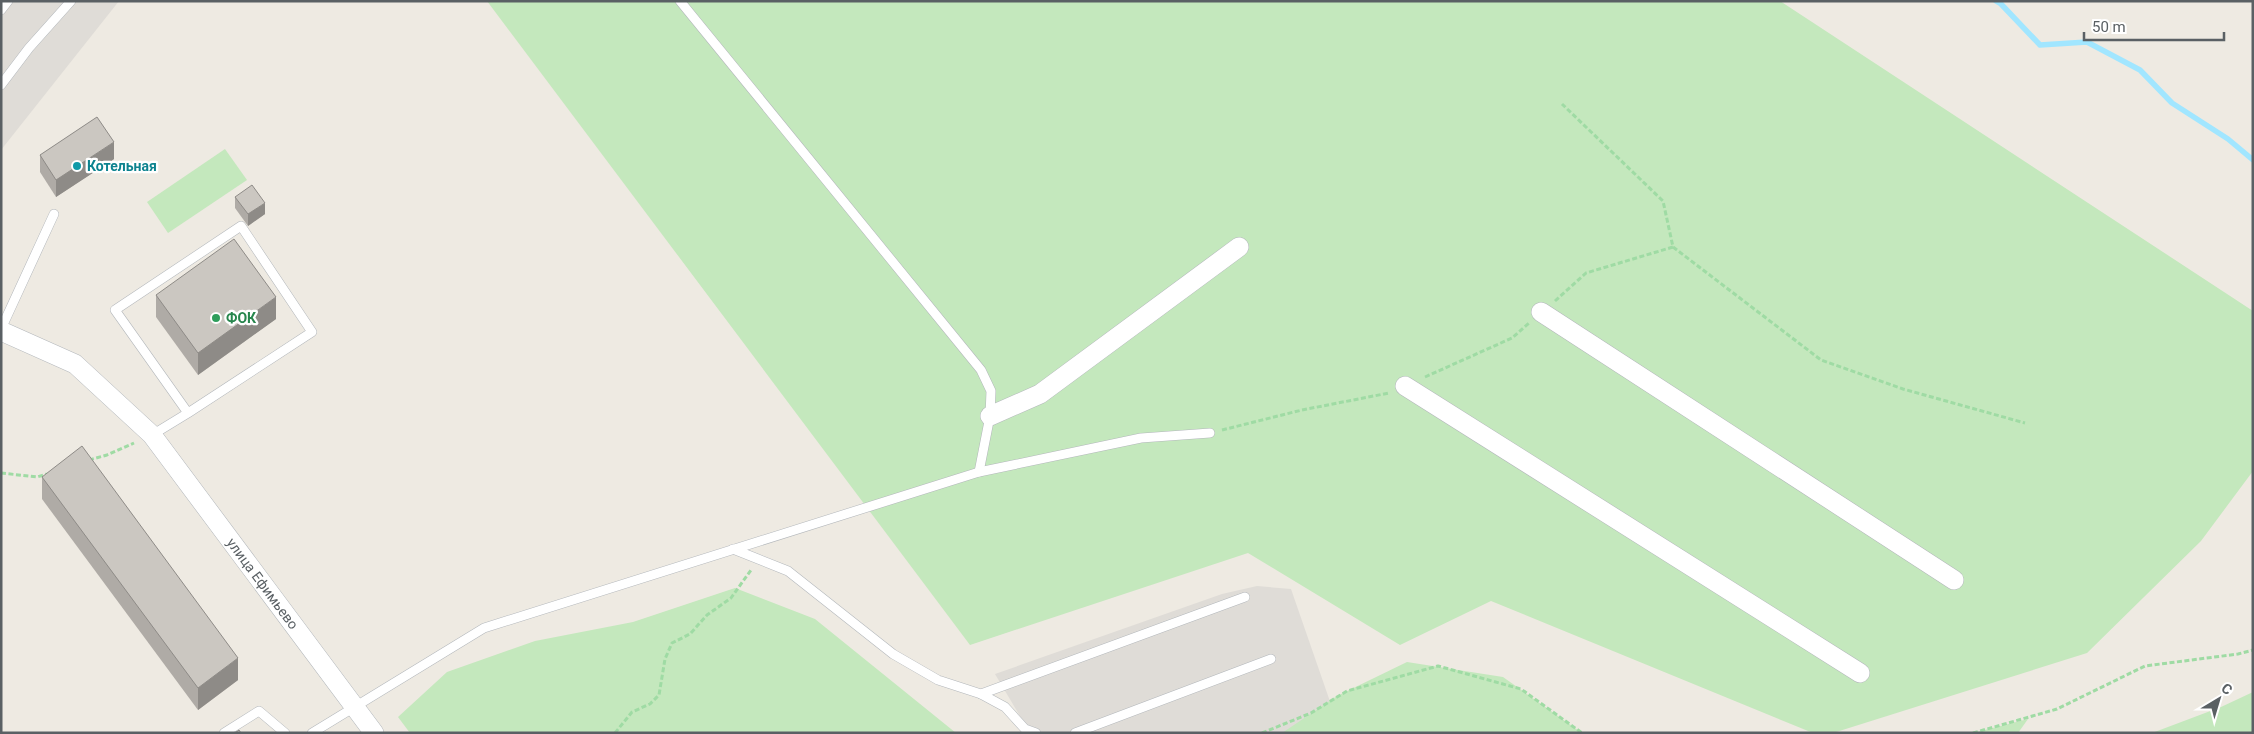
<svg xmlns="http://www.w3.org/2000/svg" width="2254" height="734" viewBox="0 0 2254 734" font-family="Roboto,sans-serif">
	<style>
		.industrial { fill: #dfdcd7 }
		.green { fill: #c4e8bd }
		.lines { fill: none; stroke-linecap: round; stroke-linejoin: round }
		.stream { stroke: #a1e6ff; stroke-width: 5.5 }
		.service-casing { stroke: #b3b7bb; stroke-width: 10 }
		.minor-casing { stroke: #b3b7bb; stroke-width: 20 }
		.path { stroke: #9fdba4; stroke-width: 3; stroke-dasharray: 5 2.5; stroke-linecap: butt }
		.service { stroke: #fff; stroke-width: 9 }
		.minor { stroke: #fff; stroke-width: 19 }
		.wall { fill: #afaba6 }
		.shaded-wall { fill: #8e8b87 }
		.building { fill: #cbc7c1; stroke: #8e8b87 }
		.culture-dot { fill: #0f9aa8; stroke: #fff; stroke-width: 2 }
		.leisure-dot { fill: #2e9e5b; stroke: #fff; stroke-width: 2 }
		.labels { text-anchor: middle; stroke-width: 4.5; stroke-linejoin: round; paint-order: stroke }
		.culture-label { font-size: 14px; font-weight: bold; fill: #0d838f; stroke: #fff; text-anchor: start }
		.leisure-label { font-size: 14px; font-weight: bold; fill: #27864d; stroke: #fff; text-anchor: start }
		.street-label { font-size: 14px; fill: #5a6064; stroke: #fff }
	</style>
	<rect width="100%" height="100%" fill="#eeeae2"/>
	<g class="industrial">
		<path d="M1 1H119L1 150Z"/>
		<path d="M1257 586 1291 589 1334 713 1286 733H1030L995 674 1222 594Z"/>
	</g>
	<g class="green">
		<path d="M487 1H1780L2253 311V471L2201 541 2087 653 1833 733H1813L1491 601 1400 645 1248 553 970 645Z"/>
		<path d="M225 149 247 180 168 233 147 202Z"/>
		<path d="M735 588 815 619 956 733H410L398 717 447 672 535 641 633 622Z"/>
		<path d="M1407 662 1503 677 1582 733H1282L1337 696Z"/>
		<path d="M2253 692V733H2152L2221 707Z"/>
		<path d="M2028 719 2018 733H1973Z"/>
	</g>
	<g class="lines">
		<path class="stream" d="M1996 1 2001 4 2040 45 2087 42 2140 70 2172 103 2228 139 2253 160"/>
		<g class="service-casing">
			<g id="service">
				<path d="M680 1 981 370 991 391 990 416 979 472"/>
				<path d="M1 10 8 1"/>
				<path d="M1 85 29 48 71 1"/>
				<path d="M1 329 54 214"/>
				<path d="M152 435 188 413 115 310 241 226 312 332 188 413"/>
				<path d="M733 549 788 571 893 654 938 680 981 694 1245 597"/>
				<path d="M981 694 1005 707 1025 729 1036 733"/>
				<path d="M224 733 259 711 285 733"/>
				<path d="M312 733 484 628 979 472 1141 438 1210 433"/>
				<path d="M1075 733 1271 659"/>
			</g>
		</g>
		<g class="minor-casing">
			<g id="minor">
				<path d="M1541 312 1954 580"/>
				<path id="s1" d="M1 331 75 364 152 435 374 733"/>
				<path d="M1405 386 1860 673"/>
				<path d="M990 416 1040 394 1239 247"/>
			</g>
		</g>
		<g class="path">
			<path d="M1673 247 1821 360 1903 389 2025 423"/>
			<path d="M1555 301 1586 273 1673 247 1663 201 1562 104"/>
			<path d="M1425 377 1512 338 1529 323"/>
			<path d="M1222 430 1302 410 1389 393"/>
			<path d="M89 460 107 455 134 443"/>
			<path d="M1 473 37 477 47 474"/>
			<path d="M615 733 632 712 650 704 659 695 665 659 672 643 690 634 707 615 731 598 751 570"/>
			<path d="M1262 733 1311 713 1347 691 1438 666 1521 689 1582 733"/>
			<path d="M1973 733 2057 709 2145 666 2238 654 2253 650"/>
		</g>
		<use href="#service" class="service"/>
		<use href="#minor" class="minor"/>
	</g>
	<g class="wall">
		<path d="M40 155 114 159 56 197 40 172Z"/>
		<path d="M235 197 265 214 248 226 235 208Z"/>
		<path d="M156 295 276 319 198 375 156 317Z"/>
		<path d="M42 477 238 680 198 710 42 499Z"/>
	</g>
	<g class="shaded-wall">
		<path d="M114 142V159L56 197V180Z"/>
		<path d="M265 203V214L248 226V214Z"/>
		<path d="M276 297V319L198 375V353Z"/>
		<path d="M238 658V680L198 710V688Z"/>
	</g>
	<g class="building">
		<path d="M97 117 114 142 56 180 40 155Z"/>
		<path d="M252 185 265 203 248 214 235 197Z"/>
		<path d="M234 239 276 297 198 353 156 295Z"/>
		<path d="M82 446 238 658 198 688 42 477Z"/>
		<path d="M239 730 241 733H235Z"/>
	</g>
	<circle class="culture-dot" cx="77" cy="166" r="5"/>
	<circle class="leisure-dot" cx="216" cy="318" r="5"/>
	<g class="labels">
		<g class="culture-label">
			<text x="87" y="171">Котельная</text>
		</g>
		<g class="leisure-label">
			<text x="226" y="323">ФОК</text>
		</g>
		<g class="street-label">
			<text dy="5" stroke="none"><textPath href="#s1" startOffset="371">улица Ефимьево</textPath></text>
		</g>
	</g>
	<rect width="2254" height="734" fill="none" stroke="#5a6064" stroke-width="5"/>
	<g transform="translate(2219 699) rotate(38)" stroke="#ffffff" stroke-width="4" paint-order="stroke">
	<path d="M0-4L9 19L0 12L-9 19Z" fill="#5a6064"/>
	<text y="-8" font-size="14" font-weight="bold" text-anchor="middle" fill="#5a6064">С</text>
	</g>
	<path d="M2084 32v8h140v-8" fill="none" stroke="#5a6064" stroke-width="2.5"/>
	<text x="2092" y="32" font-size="15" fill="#5a6064" stroke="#ffffff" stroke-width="4" paint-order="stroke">50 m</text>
</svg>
